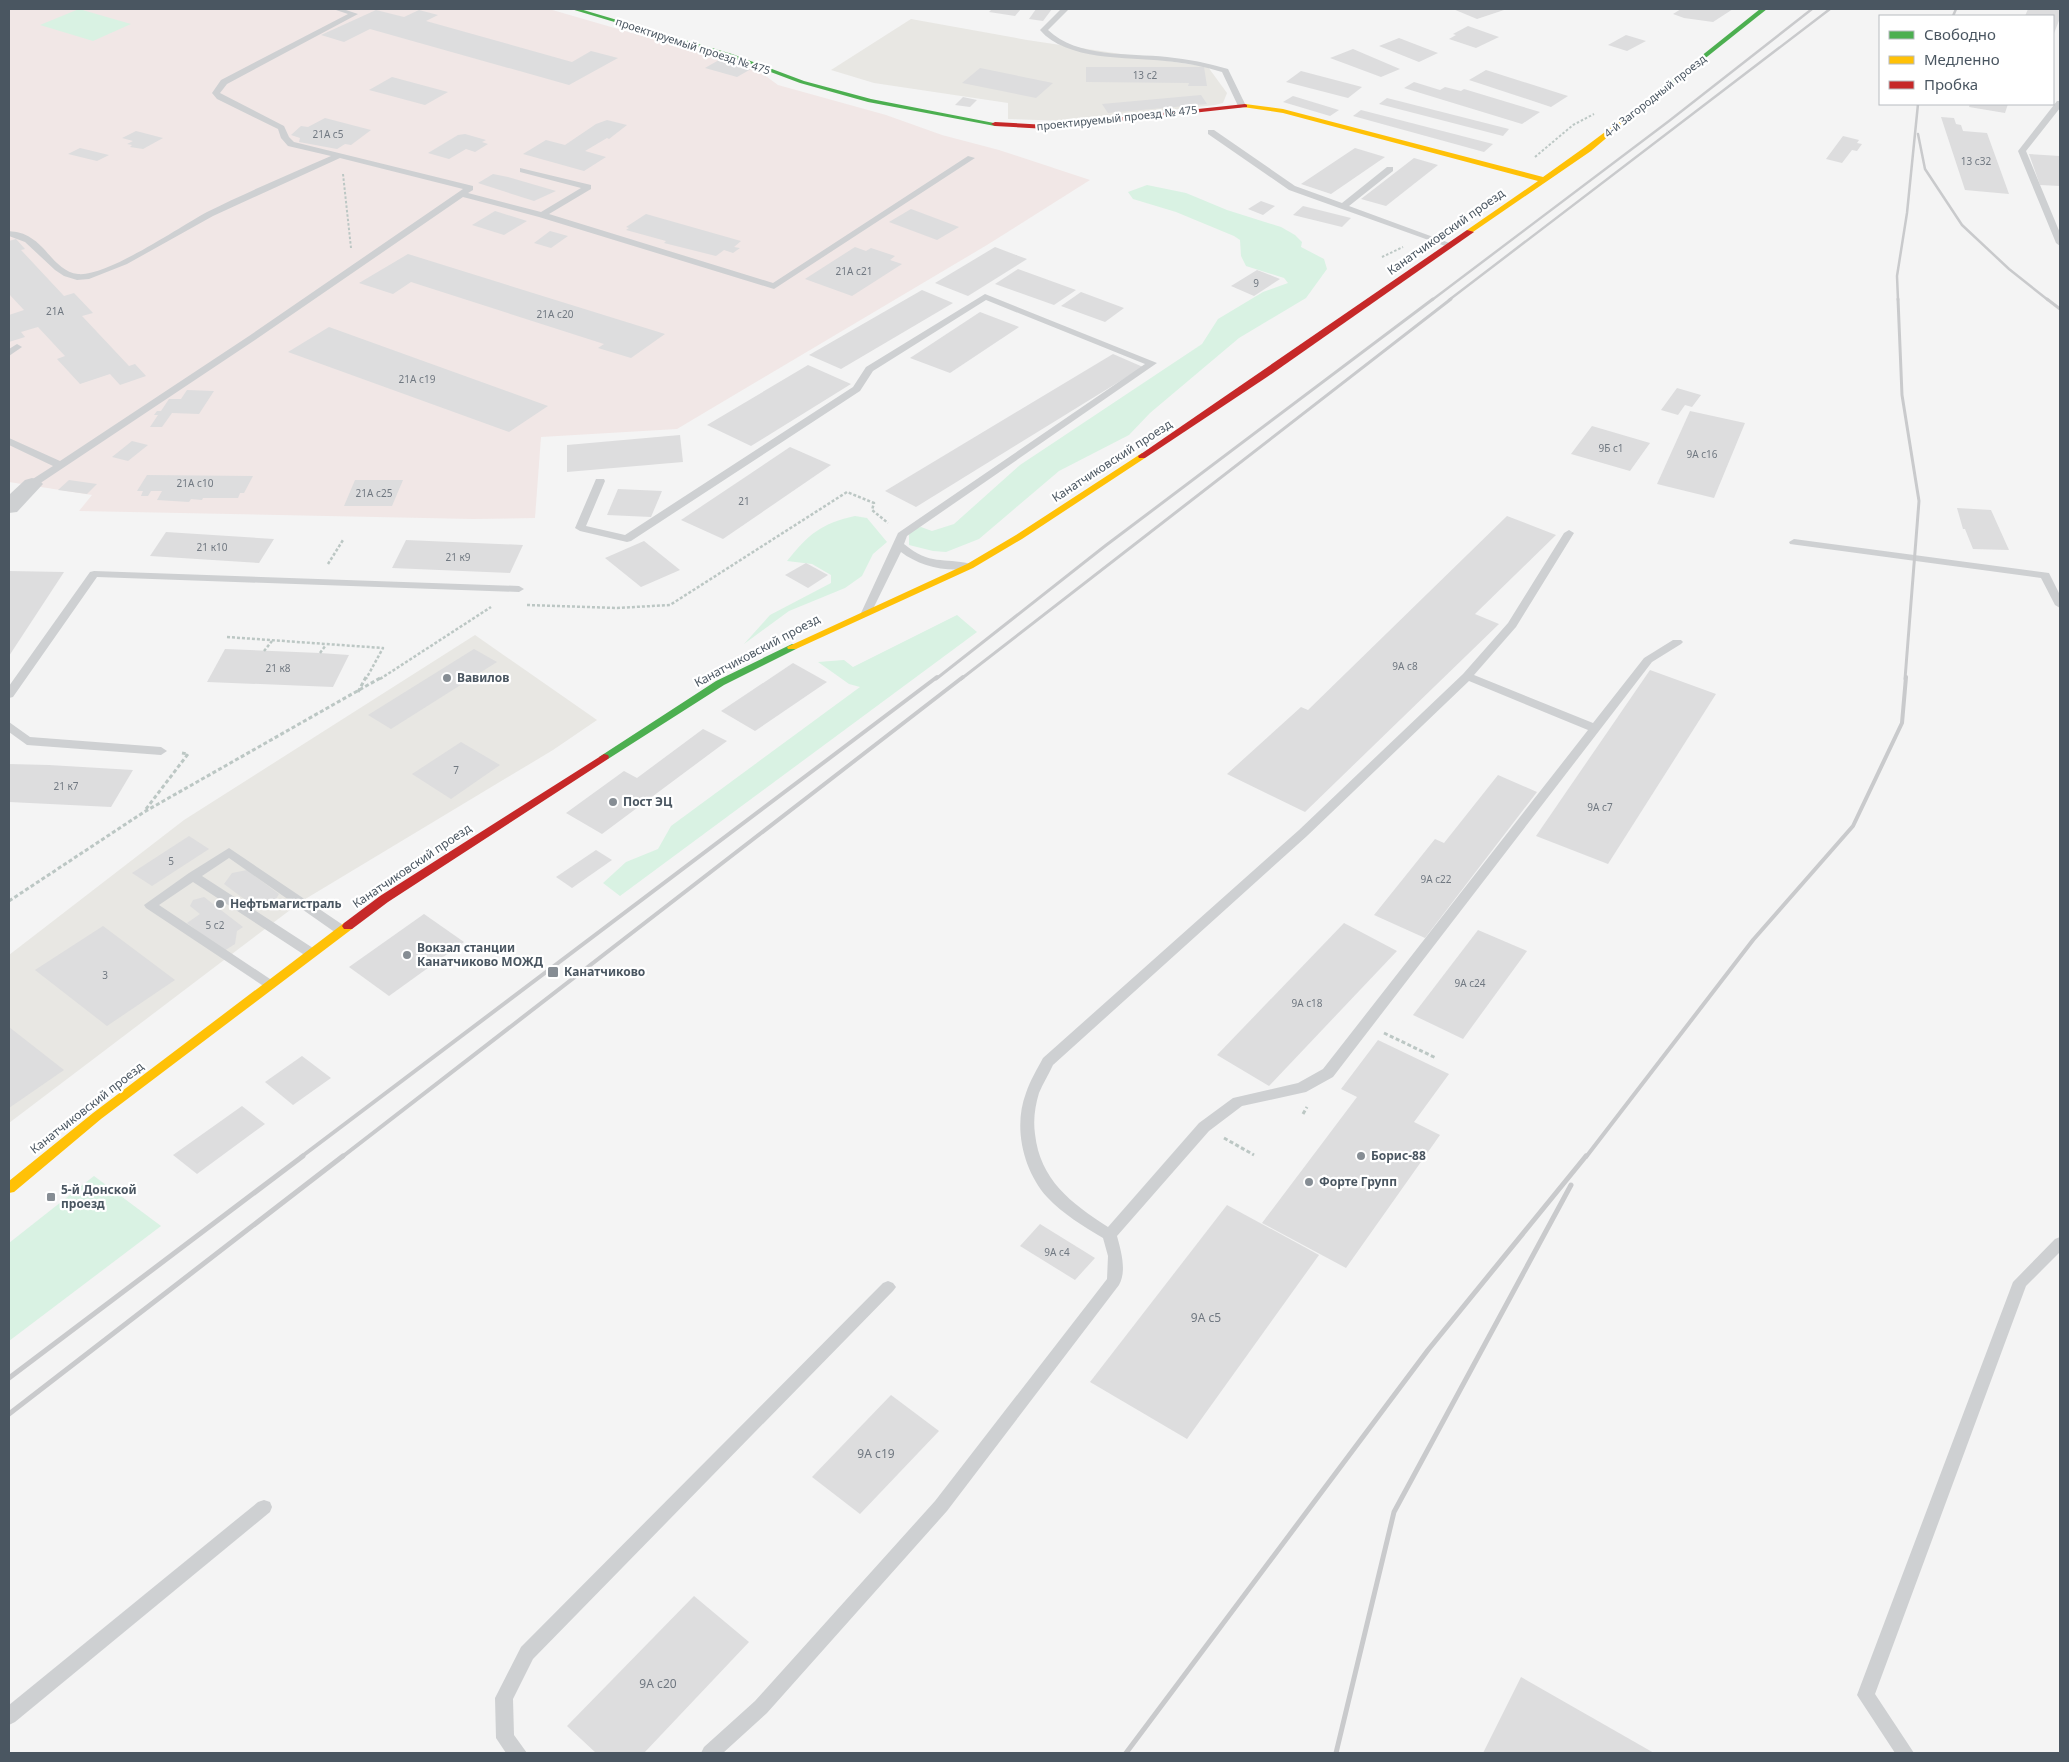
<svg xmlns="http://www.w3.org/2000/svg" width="2069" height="1762" viewBox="0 0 2069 1762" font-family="'Noto Sans',sans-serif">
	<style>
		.commercial { fill: #e8e7e3 }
		.medical { fill: #f1e7e6 }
		.green { fill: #d9f2e3 }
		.building { fill: #ddddde }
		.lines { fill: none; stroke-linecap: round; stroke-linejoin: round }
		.path-far2 { stroke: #bcc7c4; stroke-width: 2; stroke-dasharray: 2.5 2; stroke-linecap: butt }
		.path-far1 { stroke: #bcc7c4; stroke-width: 2.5; stroke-dasharray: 3 2; stroke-linecap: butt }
		.path { stroke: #bcc7c4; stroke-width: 3; stroke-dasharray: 4 2.5; stroke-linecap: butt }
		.lane { fill: #ced0d2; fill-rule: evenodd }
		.street { fill: #ced0d2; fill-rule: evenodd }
		.fast { fill: #4caf50; fill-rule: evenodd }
		.slow { fill: #ffc107; fill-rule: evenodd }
		.jam { fill: #c62828; fill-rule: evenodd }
		.rail-far3 { stroke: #c9cacc; stroke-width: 2.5 }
		.rail-far2 { stroke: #c9cacc; stroke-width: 3 }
		.rail-far1 { stroke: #c9cacc; stroke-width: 4 }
		.rail { stroke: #c9cacc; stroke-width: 5 }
		.poi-dot { fill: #868d94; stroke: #fff; stroke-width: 2 }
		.labels { text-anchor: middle; stroke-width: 4.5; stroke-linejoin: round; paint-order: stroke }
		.number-label { font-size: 10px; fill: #707881 }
		.far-street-label { font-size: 11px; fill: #4a5661; stroke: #fff }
		.street-label { font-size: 12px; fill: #4a5661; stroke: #fff }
		.poi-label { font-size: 12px; font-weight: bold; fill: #4a5661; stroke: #fff; text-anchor: start }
		.near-number-label { font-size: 12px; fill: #707881 }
	</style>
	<rect width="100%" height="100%" fill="#f4f4f4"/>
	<g class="commercial">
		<path d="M911 19 1027 40 1208 67 1227 93 1223 103 1215 105 1069 121 1008 119V103L874 83 831 70Z"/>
		<path d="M475 635 597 720 553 750 302 901 9 1123V955L184 820Z"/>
	</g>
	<path class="medical" d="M9 9H549L756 69 778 85 886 115 942 135 999 150 1090 180 987 245 677 429 541 437 535 518 473 519 79 511 92 495 9 482Z"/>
	<g class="green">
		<path d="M79 9 131 24 93 41 40 25Z"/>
		<path d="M1147 185 1186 193 1227 210 1281 227 1295 235 1302 242 1301 247 1324 259 1327 269 1306 298 1239 338 1150 413 1129 435 1059 471 979 539 946 552 933 551 909 545V530L921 527 932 531 954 524 1020 465 1202 344 1218 319 1263 292 1288 283 1284 278 1246 266 1241 256 1240 240 1234 236 1176 212 1133 199 1128 192Z"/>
		<path d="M855 516 867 518 887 542 873 554 862 576 845 588 789 611 744 644 770 615 831 583V575L812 564 787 561C809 534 820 524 855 516Z"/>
		<path d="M957 615 977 632 620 896 603 883 626 862 658 849 671 826 860 687 849 684 818 662 844 660 853 667Z"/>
		<path d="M94 1176 161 1226 9 1341V1243Z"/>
	</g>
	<g class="building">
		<path d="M992 9H1021L1015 16 989 12Z"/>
		<path d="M1036 9H1052L1043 21 1029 19Z"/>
		<path d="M1453 9H1507L1477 19Z"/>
		<path d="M1681 9 1698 10 1733 9 1713 22 1684 18 1673 14Z"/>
		<path d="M2028 9H2060V18L2053 36V16H2025Z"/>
		<path d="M376 10 404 17 419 10 438 15 426 21 572 62 591 51 618 58 569 85 370 29 344 42 321 35Z"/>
		<path d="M1468 26 1499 37 1476 48 1449 39 1456 35 1453 34Z"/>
		<path d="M1626 35 1646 41 1627 51 1608 45Z"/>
		<path d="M1399 38 1438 53 1419 62 1379 46Z"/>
		<path d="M1353 49 1400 69 1381 77 1330 58Z"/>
		<path d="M719 60 751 69 737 77 705 68Z"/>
		<path d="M1086 67H1204L1207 86H1188L1189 83 1086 82Z"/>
		<path d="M980 68 1053 83 1036 98 962 83Z"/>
		<path d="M1486 70 1568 96 1551 107 1469 80Z"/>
		<path d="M1301 71 1362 87 1348 98 1286 82Z"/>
		<path d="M392 77 448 92 425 105 369 90Z"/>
		<path d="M1414 82 1440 90 1445 87 1461 91 1464 89 1540 112 1522 124 1404 88Z"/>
		<path d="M1201 95 1207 104 1108 113 1102 104Z"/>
		<path d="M1293 96 1339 110 1330 116 1283 102Z"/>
		<path d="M963 97 977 100 970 107 955 105Z"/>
		<path d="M1387 98 1509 129 1503 136 1379 104Z"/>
		<path d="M1970 104H2008L2005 113 1969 107Z"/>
		<path d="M1361 110 1493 144 1484 152 1353 116Z"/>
		<path d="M1941 117 1954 118 1956 124 1961 125 1963 131 1987 133 2009 194 1965 190Z"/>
		<path d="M325 118 371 130 351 145 345 144 337 149 299 142 300 138 291 135 301 126 308 127Z"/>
		<path d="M607 120 627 125 609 139 607 138 585 151 606 157 584 171 523 154 546 140 565 145 596 124Z"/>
		<path d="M136 131 163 138 143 149 130 147 132 145 127 144 133 141 122 138Z"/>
		<path d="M465 134 486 140 482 142 488 144 475 152 466 149 449 159 428 153 458 135Z"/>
		<path d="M1843 136 1859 140 1857 143 1862 144 1857 151 1852 150 1842 163 1826 159Z"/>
		<path d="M80 148 109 155 97 161 68 154Z"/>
		<path d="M1355 148 1385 157 1331 194 1301 184Z"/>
		<path d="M2029 154 2060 156V186L2040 185Z"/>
		<path d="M1414 158 1438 165 1386 206 1361 199Z"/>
		<path d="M493 174 508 177 556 191 534 201 478 183Z"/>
		<path d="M1261 201 1275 206 1263 215 1248 209Z"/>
		<path d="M1303 206 1351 218 1342 227 1293 215Z"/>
		<path d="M911 209 959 227 937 240 889 222Z"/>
		<path d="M495 211 527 221 504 235 472 225Z"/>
		<path d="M646 214 741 241 734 247 740 248 733 253 724 250 716 256 664 243 666 241 626 230 629 228 626 227Z"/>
		<path d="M550 231 568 236 551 248 534 243Z"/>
		<path d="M16 239 25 249 21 250 64 296 74 293 93 313 82 316 129 366 135 364 146 376 120 385 110 374 80 384 57 359 65 356 38 327 21 332 25 337 9 342V315L24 310 9 294V241Z"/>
		<path d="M855 247 866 251 871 248 895 256 890 260 902 264 852 296 805 279Z"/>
		<path d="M995 247 1027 259 968 296 935 283Z"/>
		<path d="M408 254 665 334 631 358 598 348 604 344 411 282 393 294 359 283Z"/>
		<path d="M1018 269 1076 290 1054 305 995 284Z"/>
		<path d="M1257 270 1280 279 1254 296 1231 286Z"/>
		<path d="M922 290 953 303 841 369 809 355Z"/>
		<path d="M1081 292 1124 308 1105 322 1061 306Z"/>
		<path d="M980 312 1019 327 950 373 910 358Z"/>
		<path d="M329 327 548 406 509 432 288 352Z"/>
		<path d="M1113 354 1143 367 916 507 885 491Z"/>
		<path d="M808 365 851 384 751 446 707 425Z"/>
		<path d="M1677 388 1701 395 1692 407 1685 405 1678 415 1661 410Z"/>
		<path d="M187 390 214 391 199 414 172 413 162 427H150L158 415H154L157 411H161L169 399H181Z"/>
		<path d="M1690 411 1745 423 1714 498 1657 484Z"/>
		<path d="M1592 426 1650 443 1630 471 1571 454Z"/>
		<path d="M680 435 683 462 567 472V445Z"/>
		<path d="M132 441 148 445 128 461 112 457Z"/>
		<path d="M790 447 831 465 723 539 681 520Z"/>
		<path d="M147 475 253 476 244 493H240L238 498H203L202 500 191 499 189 502 157 500 162 491H151L148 496H141L143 491H137Z"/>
		<path d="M69 480 97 484 87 494 58 490Z"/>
		<path d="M355 480H403L392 506H344Z"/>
		<path d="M618 489 662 491 651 517 607 515Z"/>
		<path d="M1957 508 1991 510 2009 550 1973 549 1965 529H1963Z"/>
		<path d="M1507 516 1556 535 1475 614 1499 624 1305 812 1227 774 1301 707 1308 710Z"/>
		<path d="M166 532 274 539 259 563 150 556Z"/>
		<path d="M406 540 523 545 510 573 392 568Z"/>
		<path d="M644 541 680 570 641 587 605 558Z"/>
		<path d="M806 563 828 575 808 588 785 575Z"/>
		<path d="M9 571 64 572 9 656Z"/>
		<path d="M225 649 320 653 349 655 333 687 207 682Z"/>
		<path d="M474 649 497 662 391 729 368 715Z"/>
		<path d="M793 663 827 682 755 731 721 711Z"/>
		<path d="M1650 670 1716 694 1608 864 1536 836Z"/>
		<path d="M703 729 727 741 602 834 566 813 624 771 637 778Z"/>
		<path d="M461 742 500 765 451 799 412 774Z"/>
		<path d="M9 764 49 765 133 770 111 807 9 802Z"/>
		<path d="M1498 775 1537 792 1425 938 1374 915 1435 839 1444 843Z"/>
		<path d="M189 836 209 849 152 886 132 873Z"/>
		<path d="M596 850 612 860 572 888 556 877Z"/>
		<path d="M247 870 279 894 273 904 256 908 224 884 232 873Z"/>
		<path d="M204 897 243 927 237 931 235 944 224 951 187 923 200 914 190 906 193 900Z"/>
		<path d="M424 914 464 942 389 996 349 967Z"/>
		<path d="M1344 923 1397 951 1269 1086 1217 1055Z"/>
		<path d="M103 926 175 980 107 1026 35 970Z"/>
		<path d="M1478 930 1527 951 1463 1039 1413 1015Z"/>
		<path d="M9 1027 64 1070 9 1108Z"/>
		<path d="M1378 1040 1449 1074 1414 1122 1440 1135 1346 1268 1262 1223 1357 1097 1341 1089Z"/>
		<path d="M302 1056 331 1078 293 1105 265 1082Z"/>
		<path d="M242 1106 265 1124 197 1174 173 1155Z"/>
		<path d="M1227 1205 1319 1255 1187 1439 1090 1382Z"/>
		<path d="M1040 1224 1095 1258 1075 1280 1020 1246Z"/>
		<path d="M891 1395 939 1431 860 1514 812 1477Z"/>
		<path d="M694 1596 749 1642 644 1753H596L567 1726Z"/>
		<path d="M1521 1677 1654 1753H1483Z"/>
	</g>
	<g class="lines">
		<g class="path-far2">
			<path d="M1535 157 1573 125 1594 114"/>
			<path d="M343 174 351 248"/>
			<path d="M1382 257 1403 247"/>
		</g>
		<g class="path-far1">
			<path d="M328 564 343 540"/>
			<path d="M527 605 617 608 670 605 847 492 874 503 872 510 888 523"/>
			<path d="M227 637 383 648 366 679"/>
			<path d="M264 651 272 641"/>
			<path d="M320 653 326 645"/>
			<path d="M380 679 491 607"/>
		</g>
		<g class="path">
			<path d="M358 692 366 677"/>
			<path d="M146 809 188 754 182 753"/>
			<path d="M9 901 144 812 382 677"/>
			<path d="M1384 1033 1436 1058"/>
			<path d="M1303 1114 1307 1107"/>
			<path d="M1224 1138 1254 1155"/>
		</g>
		<g class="lane">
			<path d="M333 9H343L358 14 227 84 220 93 284 126 289 137 294 142 473 186V190L468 193 541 212 581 188 520 172V168L591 185V189L549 214 773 283 968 156 975 158 774 289 539 217 463 197 255 340 36 486H28V482L53 466 9 445V438L60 461 249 336 463 189 340 158 213 216 127 264 89 279 77 280 64 276 55 270 25 242 9 236V231C17 232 24 233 31 238 47 247 57 272 78 274 107 277 179 227 207 212 247 192 290 174 331 156L288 146 281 138 278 129 217 99 212 93 221 80 348 14Z"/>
			<path d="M1061 9H1069L1048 30C1077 58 1129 53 1167 57 1188 59 1208 63 1228 69L1246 106 1239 108 1222 72C1203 66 1185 63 1165 61 1128 57 1066 61 1040 30Z"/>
			<path d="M2057 101H2060V108L2026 151 2060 233V246L2056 243 2018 151Z"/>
			<path d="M1208 130H1214L1295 186 1342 203 1387 167H1393V171L1349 206 1455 245 1448 247 1289 190 1208 134Z"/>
			<path d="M985 294 1157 363 907 536 904 544C931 566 942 557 971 564V568C948 573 919 566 901 552L871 613 866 616 861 613 898 533 1145 364 986 300 873 371 860 391 631 541 627 542 580 531 575 528 596 479H604L605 481 586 526 625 535 853 387 866 367Z"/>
			<path d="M17 344 22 347 9 356V349Z"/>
			<path d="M1569 530 1574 533 1516 627 1474 675 1593 723 1644 658 1673 640H1681L1683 642 1681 644 1652 662 1333 1077 1306 1092 1242 1106 1209 1131 1117 1236C1121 1251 1127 1271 1119 1285L947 1511 767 1713 723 1753H701L704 1747 755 1701 935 1501 1107 1279 1108 1256 1103 1238C1083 1226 1063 1214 1047 1197 1023 1170 1013 1127 1026 1093 1030 1081 1037 1069 1043 1058L1299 830 1463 674 1508 623 1564 533ZM1469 681 1588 730 1323 1069 1298 1083 1233 1098 1199 1123 1108 1227C1071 1203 1040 1180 1035 1134 1033 1120 1035 1106 1039 1093 1043 1083 1049 1074 1053 1065L1307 836Z"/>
			<path d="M1794 539 2049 573 2060 595V608L2055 605 2041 578 1790 544 1789 542Z"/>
			<path d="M94 571 519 586 524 589 519 592 97 577 13 697 9 698V686L90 572Z"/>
			<path d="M9 722 30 737 161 747 167 751 161 755 27 745 9 732Z"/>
			<path d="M229 848 346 927 347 930 341 935 336 933 229 858 202 876 316 950 317 953 316 956H306L193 882 159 905 273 981 275 984 273 987 268 989 146 908 144 905 189 873Z"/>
			<path d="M2060 1237V1252L2026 1286 1875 1694 1914 1753H1895L1857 1695 2013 1282 2055 1239Z"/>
			<path d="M888 1281 893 1283 896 1287 893 1291 533 1659 513 1699 514 1735 527 1753H506L496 1738 495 1698 521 1647 883 1283Z"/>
			<path d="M264 1500 270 1502 272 1507 270 1512 15 1722 9 1725V1705L258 1502Z"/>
		</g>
		<path class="street" d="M32 478 39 480 43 484 17 512 9 513V495L25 480Z"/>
		<g class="fast">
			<path d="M571 9H580L732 54 804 81 871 99 999 124 995 126 868 102 800 83 728 56Z"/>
			<path d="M1760 9H1767L1629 119H1625V117Z"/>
			<path d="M792 644 796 645 797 647 796 649 724 685 608 759H600L599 757 716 681Z"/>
		</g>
		<g class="slow">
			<path d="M1245 104 1283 109 1543 177 1585 147 1625 117 1630 118 1591 151 1470 234H1467V230L1538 181 1283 113 1243 107V105Z"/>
			<path d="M1142 453 1145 454V458L1022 539 973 568 796 649H788L787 647 967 564 1016 535Z"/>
			<path d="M348 922 352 923 354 926 352 929 101 1119 14 1192 9 1193V1181L93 1113 344 923Z"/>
		</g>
		<g class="jam">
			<path d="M1245 104 1247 105V107L1047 129 995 126 991 124 995 122 1047 125Z"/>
			<path d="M1467 230 1474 232 1267 377 1145 458H1139L1138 456Z"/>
			<path d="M604 754 608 755 609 757 608 759 388 902 352 929H344L342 926 344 923 380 896Z"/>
		</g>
		<g class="rail-far3">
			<path d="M1953 16 1956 9"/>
			<path d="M1918 134 1925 169 1962 225 2009 269 2048 300"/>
			<path d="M1432 300 1669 121 1812 9"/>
			<path d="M1449 300 1830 9"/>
			<path d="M1898 300 1897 276 1907 213 1918 104"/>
		</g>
		<g class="rail-far2">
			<path d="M1898 299 1902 395 1919 501 1905 679"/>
			<path d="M2047 299 2060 309"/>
			<path d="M936 679 1105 546 1433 299"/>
			<path d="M961 679 1451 299"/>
		</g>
		<g class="rail-far1">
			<path d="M301 1157 937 677"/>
			<path d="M342 1157 963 677"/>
			<path d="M1586 1157 1753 940 1853 826 1902 723 1906 677"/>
		</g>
		<g class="rail">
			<path d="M9 1378 303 1156"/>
			<path d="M9 1414 343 1156"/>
			<path d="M1126 1753 1428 1350 1586 1156"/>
			<path d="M1336 1753 1394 1512 1571 1185"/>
		</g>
	</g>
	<g class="poi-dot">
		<circle cx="447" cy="678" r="5"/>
		<circle cx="613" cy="802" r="5"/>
		<circle cx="220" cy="904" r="5"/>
		<circle cx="407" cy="955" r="5"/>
		<rect x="547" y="966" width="12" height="12" rx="2.5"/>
		<circle cx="1361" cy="1156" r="5"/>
		<circle cx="1309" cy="1182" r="5"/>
		<rect x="46" y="1192" width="10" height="10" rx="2.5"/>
	</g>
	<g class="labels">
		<g class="number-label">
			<text x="1145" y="79">13 с2</text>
			<text x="328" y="138">21А с5</text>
			<text x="1976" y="165">13 с32</text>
			<text x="854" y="275">21А с21</text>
			<text x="1256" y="287">9</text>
			<text x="55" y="315">21А</text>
			<text x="555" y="318">21А с20</text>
			<text x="417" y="383">21А с19</text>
			<text x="1611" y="452">9Б с1</text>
			<text x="1702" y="458">9А с16</text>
			<text x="195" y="487">21А с10</text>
			<text x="374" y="497">21А с25</text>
			<text x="744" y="505">21</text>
			<text x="212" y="551">21 к10</text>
			<text x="458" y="561">21 к9</text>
			<text x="1405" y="670">9А с8</text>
			<text x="278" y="672">21 к8</text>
			<text x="456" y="774">7</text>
			<text x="66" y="790">21 к7</text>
			<text x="1600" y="811">9А с7</text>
			<text x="171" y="865">5</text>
			<text x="1436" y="883">9А с22</text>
			<text x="215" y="929">5 с2</text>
			<text x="105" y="979">3</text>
			<text x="1470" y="987">9А с24</text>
			<text x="1307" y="1007">9А с18</text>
			<text x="1057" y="1256">9А с4</text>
		</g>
		<g class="far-street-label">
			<text transform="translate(693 46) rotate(18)" y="4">проектируемый проезд № 475</text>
			<text transform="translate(1655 96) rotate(-38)" y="4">4-й Загородный проезд</text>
			<text transform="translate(1117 118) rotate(-6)" y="4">проектируемый проезд № 475</text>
		</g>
		<g class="street-label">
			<text transform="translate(1446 232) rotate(-35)" y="4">Канатчиковский проезд</text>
			<text transform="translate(1112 461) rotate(-33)" y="4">Канатчиковский проезд</text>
			<text transform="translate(757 651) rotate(-28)" y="4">Канатчиковский проезд</text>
			<text transform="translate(412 866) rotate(-34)" y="4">Канатчиковский проезд</text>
			<text transform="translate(87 1108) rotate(-38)" y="4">Канатчиковский проезд</text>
		</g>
		<g class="poi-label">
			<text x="457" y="682">Вавилов</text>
			<text x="623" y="806">Пост ЭЦ</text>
			<text x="230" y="908">Нефтьмагистраль</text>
			<text x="417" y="952">Вокзал станции<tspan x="417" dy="14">Канатчиково МОЖД</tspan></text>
			<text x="564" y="976">Канатчиково</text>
			<text x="1371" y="1160">Борис-88</text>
			<text x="1319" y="1186">Форте Групп</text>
			<text x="61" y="1194">5-й Донской<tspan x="61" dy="14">проезд</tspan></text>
		</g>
		<g class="near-number-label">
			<text x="1206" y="1322">9А с5</text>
			<text x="876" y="1458">9А с19</text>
			<text x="658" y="1688">9А с20</text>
		</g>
	</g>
	<rect width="2069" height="1762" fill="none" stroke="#4a5661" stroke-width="20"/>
	<rect x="1879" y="15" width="175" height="90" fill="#ffffff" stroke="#b7bbc0"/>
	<rect x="1889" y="31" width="25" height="8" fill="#4caf50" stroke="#b7bbc0"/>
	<text x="1924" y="40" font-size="15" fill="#4a5661">Свободно</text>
	<rect x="1889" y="56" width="25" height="8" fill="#ffc107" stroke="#b7bbc0"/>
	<text x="1924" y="65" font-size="15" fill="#4a5661">Медленно</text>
	<rect x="1889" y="81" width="25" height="8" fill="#c62828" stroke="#b7bbc0"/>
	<text x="1924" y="90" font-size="15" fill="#4a5661">Пробка</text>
</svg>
